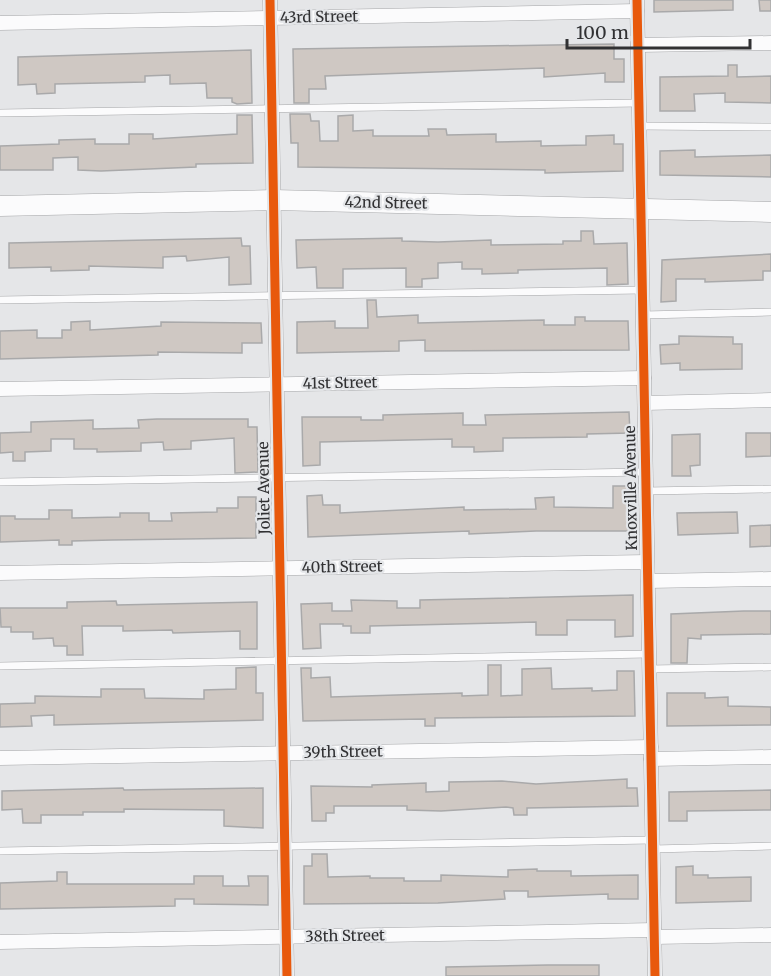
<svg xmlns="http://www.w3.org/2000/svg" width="771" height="976" viewBox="0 0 771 976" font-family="Merriweather,serif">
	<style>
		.building { fill: #cfc8c3; stroke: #a9a9aa; stroke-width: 1.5 }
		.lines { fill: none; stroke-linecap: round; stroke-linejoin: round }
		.lane-casing { stroke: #a5a6a8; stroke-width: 8 }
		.street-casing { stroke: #a5a6a8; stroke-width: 15 }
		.secondary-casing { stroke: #a5a6a8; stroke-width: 21 }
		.lane { stroke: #fbfbfc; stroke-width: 7 }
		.street { stroke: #fbfbfc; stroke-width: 14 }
		.secondary { stroke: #fbfbfc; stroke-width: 20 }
		.cycleway-casing { stroke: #e4e6e9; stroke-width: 13 }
		.cycleway { stroke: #e8590c; stroke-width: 9 }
		.labels { text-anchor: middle; stroke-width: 4.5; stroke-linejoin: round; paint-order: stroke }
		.street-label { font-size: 15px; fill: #313133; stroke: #e4e6e9 }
	</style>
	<rect width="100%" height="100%" fill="#e5e6e8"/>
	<g class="building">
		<path d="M654 0H733V10L654 12Z"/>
		<path d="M759 0H771V11H760Z"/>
		<path d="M614 44V59H624V82H605V73L544 77V68L325 76 326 89H309V103H294L293 49Z"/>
		<path d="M251 50 252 103 237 104 232 102V98H207L206 83 170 84V75L145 76V82L55 84V93L37 94 36 84 18 85V57Z"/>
		<path d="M728 65H737V77L771 76V103L725 102V93L694 94 695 111H660V77L728 76Z"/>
		<path d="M290 114H310L311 121H319L320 141H338V116L353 115V131L373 130V136H429L428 129H446L447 135 496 134V142L541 141V146L586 145V136L614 135V144H623V171L545 173V170L298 167V143H291Z"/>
		<path d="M237 115H252L253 163 196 164V167L101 171 78 170V157L53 158V170H0V146L59 144V140L95 139V144H129V134H153V139L237 134Z"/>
		<path d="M695 150V157L771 155V177L660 175V151Z"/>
		<path d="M581 231H593L594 244 627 243 628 284 607 285V268L518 270V273L482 274V269H462V262L438 263V278L422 279V287H406V268L343 269V288H317L316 267 297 268 296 240 402 238V241L438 242 491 240V245L563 244V241H581Z"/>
		<path d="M241 238 242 246H250L251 284 229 285V257L187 261 186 256 163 257V268L89 266V270L51 271V267L9 268V243Z"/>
		<path d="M771 254V271H763V280L705 282V279H676V301L661 302 662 260Z"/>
		<path d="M367 300H376L377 317 418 315V323L544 320V325H575V317H585V321H628L629 350 425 351V340L399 341V351L297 353V322L335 321V328H368Z"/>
		<path d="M90 321V330L161 326V322L261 323 262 343H242V353L158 352V355L0 359V331L37 330V338H62V330H71V322Z"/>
		<path d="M679 336 733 337V344H742V369L680 370V363L661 364 660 345 679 344Z"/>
		<path d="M629 412 630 433 587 434V437L503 438V451L474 452V447H452V439L320 442V465L303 466 302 417H361V420H383V415L463 413V425H486L485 415Z"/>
		<path d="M157 419H248V427H257L258 472 235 473 234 438 191 441V449L164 450 163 442 141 443V451L97 452V449H74V439H51V451L25 452V461H13V452L0 453V433L31 432V422L93 420V429L139 428 138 420Z"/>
		<path d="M746 433H771V456L746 457Z"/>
		<path d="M700 434V465L690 466 691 476H672V435Z"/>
		<path d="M613 486H631V531H536L469 534V531L308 537 307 496 322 495 323 505H340V513L464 507V510L536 509 535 498 554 497V507L613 508Z"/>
		<path d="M238 497H256V538L112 540 72 541V545H59V540L0 542V516H15V519H49V510H72V518L120 517V513H149V521H172L171 513 217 512V508H238Z"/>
		<path d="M737 512 738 533 678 535 677 513Z"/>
		<path d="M771 525V546L750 547V526Z"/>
		<path d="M633 595V636L615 637V620H567V635H536V622L370 626V633H351V626H343V624H320L321 648 303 649 301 604 332 603V611H352L351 600 397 601V608H420V600Z"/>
		<path d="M116 601 117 605 257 602V649H240V631L173 633 172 630 123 631V626H82L83 655H67V646H54L53 638 33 639V632H11V627H1L0 608H67V602Z"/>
		<path d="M744 611H771V634L701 635V639L688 638 687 663H671V614Z"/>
		<path d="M488 665H501V696L522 695V669L551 668 552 689 592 688V691L617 690V671H634L635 716 435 718V726H425V719L303 721 301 668H311V678L330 677 331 697 462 693V696L488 695Z"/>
		<path d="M256 667V693H263V720L54 725V715L31 716 32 726 0 727V704L35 703V696L101 697V689H144L145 698 204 699V690L236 689V668Z"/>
		<path d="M667 693H705V698L728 697V706L771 707V725L667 726Z"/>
		<path d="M627 779V788H637L638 806 527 808V815H514L513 808 506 807 441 811 407 810V806H334V813H326V821H312L311 786 372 787V785L426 783V792L449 791V782L502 781 536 784Z"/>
		<path d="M123 788 124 790 263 788V828L224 826V810L124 809V812H83V815H41V823H23L22 809 2 810V791Z"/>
		<path d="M771 790V810L687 811V821H669V792Z"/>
		<path d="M312 854H327L328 877 370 876V878H404V881H441V875L508 877V870L537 869V871H571V876L638 875V899H608V894L528 897V891H504L505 899 438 903 304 904V866H312Z"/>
		<path d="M693 866V875H708V878L751 877V901L676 903V867Z"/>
		<path d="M57 872H67V884H194V876H223V886H249L248 876H268V905L194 904V899H175V906L0 909V883L57 881Z"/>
		<path d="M548 965H599V976H446V967Z"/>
	</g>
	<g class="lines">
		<g class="lane-casing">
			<g id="lane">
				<path d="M0 113 639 103"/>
				<path d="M639 126 771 127"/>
				<path d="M0 300 642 290"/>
				<path d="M643 315 771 312"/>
				<path d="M0 482 646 472"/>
				<path d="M646 491 771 489"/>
				<path d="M0 666 649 654"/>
				<path d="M649 669 771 667"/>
				<path d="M653 849 771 846"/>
				<path d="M0 851 652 840"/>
			</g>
		</g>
		<g class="street-casing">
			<g id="street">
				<path d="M270 0 287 976"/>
				<path d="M637 0 655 976"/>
				<path d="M0 23 637 11"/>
				<path d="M638 45 771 43"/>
				<path d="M0 389 644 378"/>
				<path d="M645 403 771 400"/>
				<path d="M0 573 647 562"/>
				<path d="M648 581 771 579"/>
				<path d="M0 758 651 747"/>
				<path d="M651 759 771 757"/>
				<path d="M654 937 771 935"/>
				<path d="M0 942 654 930"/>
			</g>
		</g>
		<g class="secondary-casing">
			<path id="secondary" d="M0 206 274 200 771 212"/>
		</g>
		<use href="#lane" class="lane"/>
		<use href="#street" class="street"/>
		<use href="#secondary" class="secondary"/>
		<g class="cycleway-casing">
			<g id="cycleway">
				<path d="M270 0 287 976"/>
				<path d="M637 0 655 976"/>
			</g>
		</g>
		<use href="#cycleway" class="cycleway"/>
	</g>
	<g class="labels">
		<g class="street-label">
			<text transform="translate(319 17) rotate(-1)" y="5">43rd Street</text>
			<text transform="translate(386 203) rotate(1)" y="5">42nd Street</text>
			<text transform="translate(340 383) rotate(-1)" y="5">41st Street</text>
			<text transform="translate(264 488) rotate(-91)" y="5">Joliet Avenue</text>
			<text transform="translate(631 488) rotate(-91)" y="5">Knoxville Avenue</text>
			<text transform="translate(342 567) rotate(-1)" y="5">40th Street</text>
			<text transform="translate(343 752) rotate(-1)" y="5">39th Street</text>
			<text transform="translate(345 936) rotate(-1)" y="5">38th Street</text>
		</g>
	</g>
	<path d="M567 39v9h183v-9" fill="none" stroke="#313133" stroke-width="3"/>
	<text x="576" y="39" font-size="18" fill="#313133" stroke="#e4e6e9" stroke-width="4.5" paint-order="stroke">100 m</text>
</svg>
